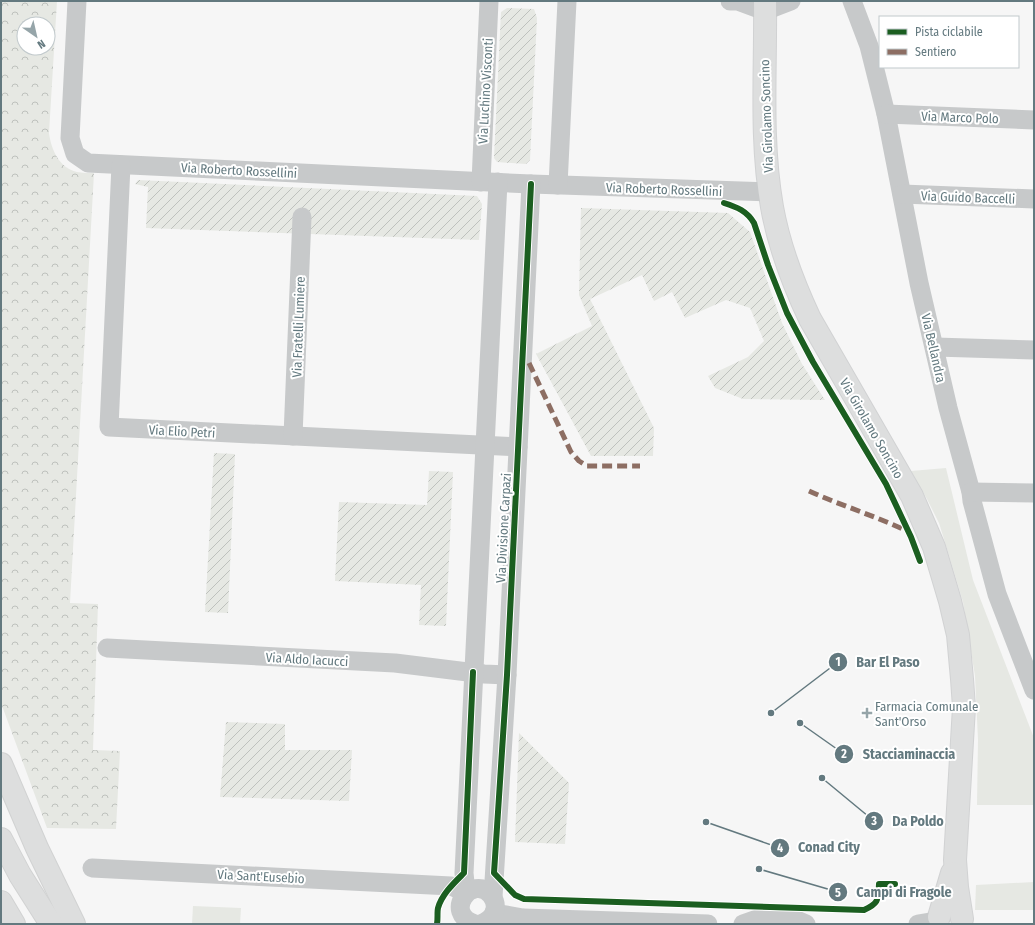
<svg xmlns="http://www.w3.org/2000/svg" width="1035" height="925" viewBox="0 0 1035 925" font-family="'Fira Sans Condensed',sans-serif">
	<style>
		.grass { fill: #e6e8e3 }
		.park { fill: url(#park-crowns); fill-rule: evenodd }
		.garden { fill: url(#garden-furrows) }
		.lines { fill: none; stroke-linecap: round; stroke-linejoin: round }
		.secondary-casing { stroke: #d1d2d3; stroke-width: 24 }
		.trunk-casing { stroke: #d1d2d2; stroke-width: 24 }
		.minor { stroke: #c7c9ca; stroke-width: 19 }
		.secondary { stroke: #dddede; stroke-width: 22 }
		.trunk { stroke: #dddede; stroke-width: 22 }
		.quiet { stroke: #8d6e63; stroke-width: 5; stroke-dasharray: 10 5; stroke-linecap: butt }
		.cycleway-casing { stroke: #fff; stroke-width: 8 }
		.cycleway { stroke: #1b5e20; stroke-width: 6 }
		.poi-dot { fill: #96a5a9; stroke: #fff; stroke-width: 1.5 }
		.labels { text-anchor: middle; stroke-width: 4; stroke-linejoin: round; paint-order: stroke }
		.street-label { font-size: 13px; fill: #63797f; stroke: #fff }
		.poi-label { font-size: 13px; fill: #63797f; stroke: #fff; text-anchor: start }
		.leader { fill: none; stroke: #63797f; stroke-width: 1.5 }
		.callout-dot { fill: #63797f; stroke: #fff; stroke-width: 1.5 }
		.mark-label { font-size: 12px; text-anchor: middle; font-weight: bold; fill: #fff }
		.callout-label { font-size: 14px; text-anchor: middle; font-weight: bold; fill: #63797f; stroke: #fff; stroke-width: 4; stroke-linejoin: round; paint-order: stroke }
	</style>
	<defs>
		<pattern id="park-crowns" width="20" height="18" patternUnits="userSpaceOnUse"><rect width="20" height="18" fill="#e6e8e3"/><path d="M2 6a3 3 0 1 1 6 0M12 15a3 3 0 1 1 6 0" fill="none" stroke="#bec1bd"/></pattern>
		<pattern id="garden-furrows" width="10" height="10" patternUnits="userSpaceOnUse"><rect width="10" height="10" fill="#e6e8e3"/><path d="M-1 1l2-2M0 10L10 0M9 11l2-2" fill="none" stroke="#bec1bd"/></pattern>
	</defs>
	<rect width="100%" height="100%" fill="#f6f6f6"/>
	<g class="grass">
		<path d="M946 468 973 580 1034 738V805H977L978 740 975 676 963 602 948 552 939 523 927 499 911 471Z"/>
		<path d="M1034 882V910H975L976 885Z"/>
		<path d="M193 906 241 908 240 924H192Z"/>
	</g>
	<path class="park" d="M1 1H57L49 133C51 149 59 168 77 172 82 173 88 173 94 173L70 603 98 604 93 750 120 751 116 829 47 828 1 703ZM24 24H48V48H24Z"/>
	<g class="garden">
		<path d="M507 8 534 9 537 18 530 160 526 164 497 162 494 158 501 12Z"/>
		<path d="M138 180 477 196 482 204 479 240 146 228 148 187 135 184Z"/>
		<path d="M581 208 728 213 750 232 782 323 802 364 825 400 743 399 715 388 708 376 748 357 764 341 750 308 726 300 685 318 672 292 654 301 642 275 590 299 654 428 653 456H591L536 354 592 326 579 295Z"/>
		<path d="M214 453 235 454 228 613 205 612Z"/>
		<path d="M429 471 453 472 446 626 419 625 421 585 335 581 339 502 427 505Z"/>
		<path d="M226 722 285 724V750H352L349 801 220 797Z"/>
		<path d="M519 733 569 783 565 844 515 842Z"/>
	</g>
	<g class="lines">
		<g class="secondary-casing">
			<g id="secondary">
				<path d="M765 1C766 70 760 139 772 207 779 246 793 283 810 319L912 496 934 547 950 601 958 635 962 679 964 707 955 860 957 887 962 919"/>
				<path d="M939 917 952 873"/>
			</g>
		</g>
		<g class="trunk-casing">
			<g id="trunk">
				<path d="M1 764 37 848 74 924"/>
				<path d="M1 839 20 875 51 924"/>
				<path d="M1 902 14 924"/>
			</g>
		</g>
		<g class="minor">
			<path d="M77 1 70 138 75 154 88 163 531 184 770 192"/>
			<path d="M730 1H738L765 11 791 1"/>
			<path d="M852 1 869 46 886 114 919 283 948 408 971 492 972 501 997 594 1034 690"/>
			<path d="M886 114 1034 120"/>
			<path d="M121 165 109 427 518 447"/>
			<path d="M481 182 489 1"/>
			<path d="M558 185 567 1"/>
			<path d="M902 194 1034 199"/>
			<path d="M935 347 1034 350"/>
			<path d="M293 436 302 217"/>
			<path d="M971 492 1034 493"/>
			<path d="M107 648 395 663 484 674 507 675"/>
			<path d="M92 868 451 886 466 893"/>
			<path d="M466 893 464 873 498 182"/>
			<path d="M493 897 507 675 531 184"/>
			<path d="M494 913 523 918 708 924"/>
			<path d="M475 924C442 913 472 873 491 895 494 899 496 904 495 909 494 917 488 921 481 924"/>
			<path d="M743 924 763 917 792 918 806 924"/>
			<path d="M918 924 936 921"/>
		</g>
		<use href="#secondary" class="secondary"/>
		<use href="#trunk" class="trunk"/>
		<g class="quiet">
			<path d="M529 363 571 452 579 461 587 466H640"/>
			<path d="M809 491C842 506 876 516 909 532"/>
		</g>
		<g class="cycleway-casing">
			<g id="cycleway">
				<path d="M531 184 507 675 494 873 515 895 524 899 864 910C879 903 878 900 879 884H895"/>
				<path d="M724 203C737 207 747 211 754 223L768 265 787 313 813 362 886 484 911 537 920 561"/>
				<path d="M437 924C438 919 437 912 438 908 442 894 454 883 464 873L473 672"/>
			</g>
		</g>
		<use href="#cycleway" class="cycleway"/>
	</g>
	<path class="poi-dot" d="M865 707h4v4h4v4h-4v4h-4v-4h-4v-4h4z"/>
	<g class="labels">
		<g class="street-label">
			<text transform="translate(485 91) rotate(-87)" y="5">Via Luchino Visconti</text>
			<text transform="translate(766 116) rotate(-92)" y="5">Via Girolamo Soncino</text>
			<text transform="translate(960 117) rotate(2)" y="5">Via Marco Polo</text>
			<text transform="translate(239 170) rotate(3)" y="5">Via Roberto Rossellini</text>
			<text transform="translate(664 189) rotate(2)" y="5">Via Roberto Rossellini</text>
			<text transform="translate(968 197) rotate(2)" y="5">Via Guido Baccelli</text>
			<text transform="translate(298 327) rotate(-88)" y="5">Via Fratelli Lumiere</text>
			<text transform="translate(934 348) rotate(77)" y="5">Via Bellandra</text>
			<text transform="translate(872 428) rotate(60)" y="5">Via Girolamo Soncino</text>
			<text transform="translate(182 431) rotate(3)" y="5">Via Elio Petri</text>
			<text transform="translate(503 528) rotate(-87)" y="5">Via Divisione Carpazi</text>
			<text transform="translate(307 659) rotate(3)" y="5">Via Aldo Iacucci</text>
			<text transform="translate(261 876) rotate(3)" y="5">Via Sant'Eusebio</text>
		</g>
		<g class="poi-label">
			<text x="875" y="711">Farmacia Comunale<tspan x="875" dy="15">Sant'Orso</tspan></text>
		</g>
	</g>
	<path class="leader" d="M771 713L838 662M800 723L844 754M822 778L874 821M706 822L780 848M759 869L838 892"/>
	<g class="callout-dot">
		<circle cx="771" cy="713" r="4"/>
		<circle cx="800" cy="723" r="4"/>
		<circle cx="822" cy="778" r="4"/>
		<circle cx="706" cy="822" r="4"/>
		<circle cx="759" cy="869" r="4"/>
		<circle cx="838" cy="662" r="10"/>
		<circle cx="844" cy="754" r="10"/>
		<circle cx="874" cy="821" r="10"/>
		<circle cx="780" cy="848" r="10"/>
		<circle cx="838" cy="892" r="10"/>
	</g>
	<g class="mark-label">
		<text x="838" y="666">1</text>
		<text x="844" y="758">2</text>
		<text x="874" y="825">3</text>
		<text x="780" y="852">4</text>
		<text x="838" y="897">5</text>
	</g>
	<g class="callout-label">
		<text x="888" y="667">Bar El Paso</text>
		<text x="909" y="759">Stacciaminaccia</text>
		<text x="918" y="826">Da Poldo</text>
		<text x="829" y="852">Conad City</text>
		<text x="904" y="897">Campi di Fragole</text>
	</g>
	<rect width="1035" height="925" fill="none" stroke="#63797f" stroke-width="4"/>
	<rect x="879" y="16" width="140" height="52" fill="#ffffff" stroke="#c1c9cc"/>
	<rect x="887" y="29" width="20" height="6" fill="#1b5e20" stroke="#c1c9cc"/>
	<text x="915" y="36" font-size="12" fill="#63797f">Pista ciclabile</text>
	<rect x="887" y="49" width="20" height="6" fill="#8d6e63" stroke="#c1c9cc"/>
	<text x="915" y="56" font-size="12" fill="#63797f">Sentiero</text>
	<g transform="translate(36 36) rotate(146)"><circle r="19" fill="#ffffff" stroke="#c1c9cc"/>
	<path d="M0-3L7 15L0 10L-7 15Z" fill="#96a5a9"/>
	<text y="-6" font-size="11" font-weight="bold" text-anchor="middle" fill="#63797f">N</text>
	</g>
</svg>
